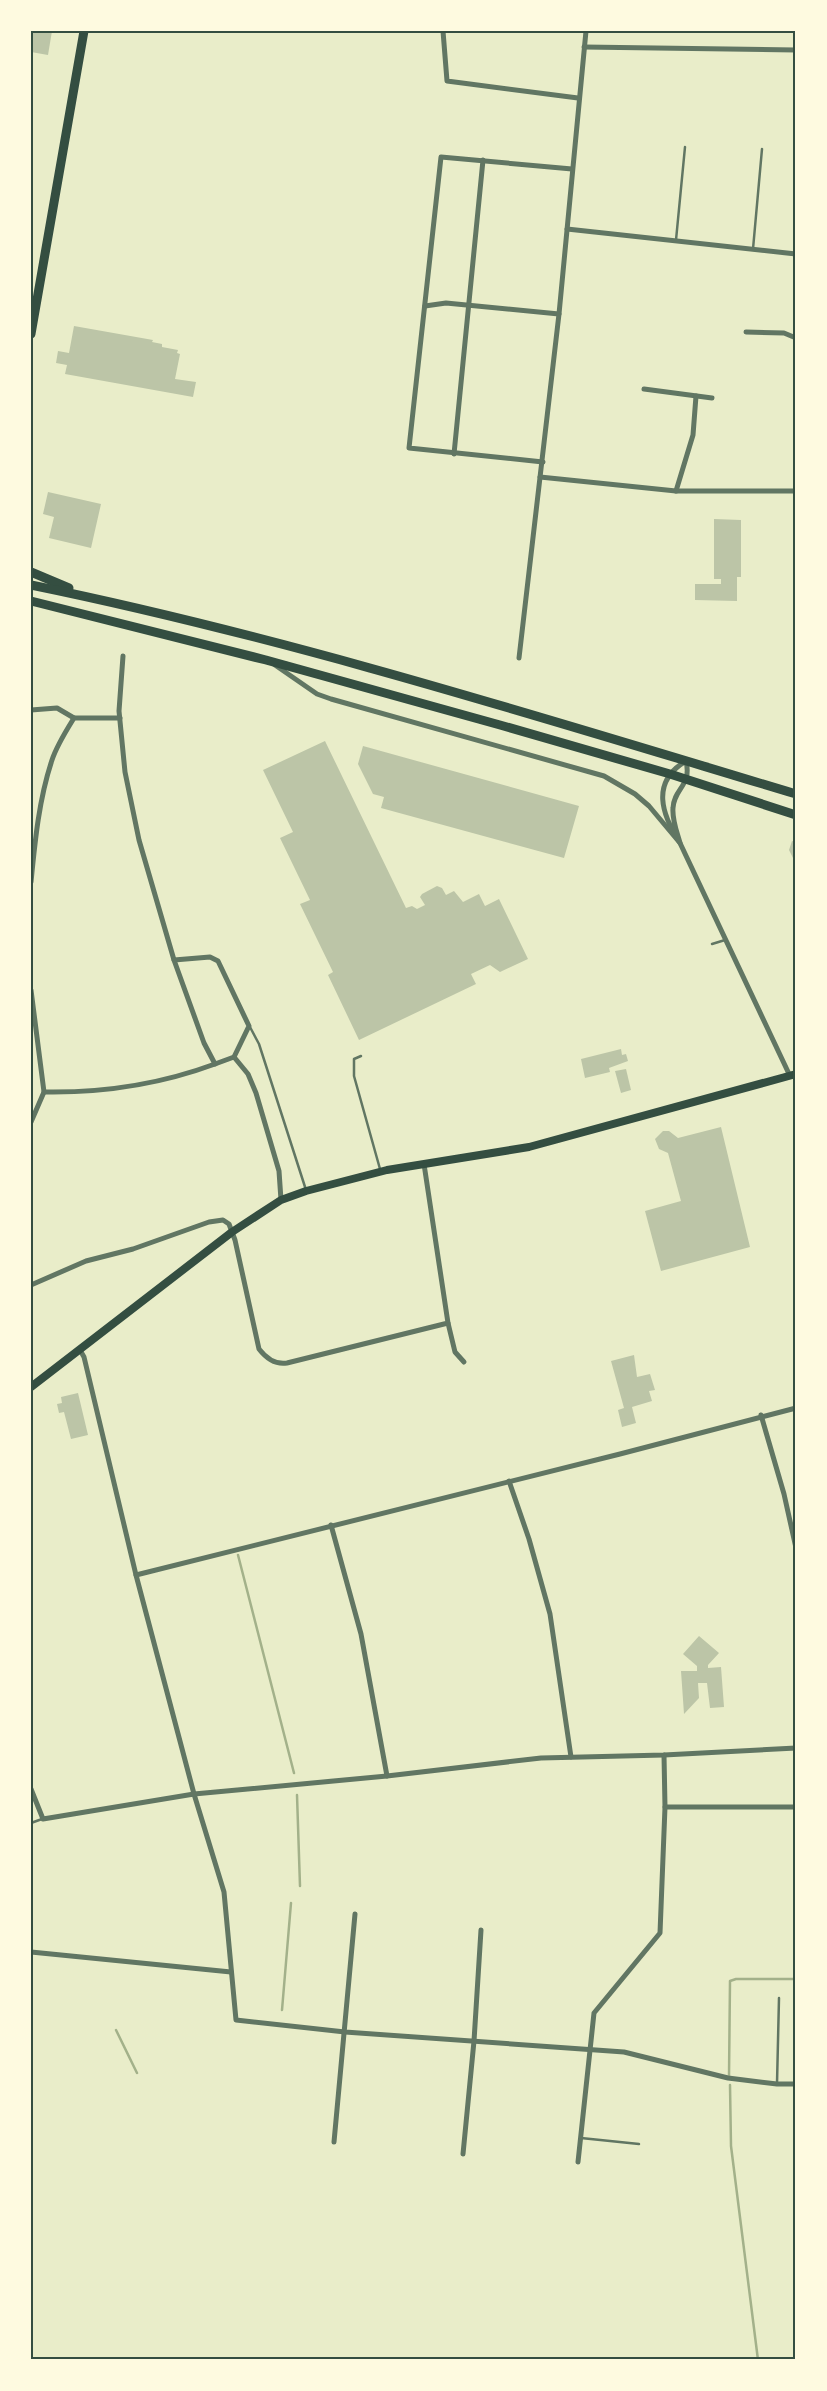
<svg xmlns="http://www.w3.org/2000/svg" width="827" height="2391" viewBox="0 0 827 2391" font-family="Poppins,sans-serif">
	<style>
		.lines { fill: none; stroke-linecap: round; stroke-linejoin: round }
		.stream { stroke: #a3b18a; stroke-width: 2.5 }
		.building { fill: #bcc5a7 }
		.service { stroke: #617663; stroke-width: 2.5 }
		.minor { stroke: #617663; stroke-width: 5 }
		.secondary { stroke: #344e41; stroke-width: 8 }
		.primary { stroke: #344e41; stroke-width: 9 }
		.neatline { fill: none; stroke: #344e41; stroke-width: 2 }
	</style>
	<rect width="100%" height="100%" fill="#e9edc9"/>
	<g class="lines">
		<g class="stream">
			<path d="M238 1555 294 1773"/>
			<path d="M297 1795 300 1886"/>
			<path d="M282 2010 291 1903"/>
			<path d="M116 2030 137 2073"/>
			<path d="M729 2077 730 1981 736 1979H796"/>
			<path d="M730 2085 731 2146 758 2360"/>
		</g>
	</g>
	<g class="building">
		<path d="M31 31H52L48 55 31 52Z"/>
		<path d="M74 326 153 340 152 342 162 344V347L178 350 177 353 180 354 175 379 196 382 193 397 65 374 67 365 56 363 58 351 69 353Z"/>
		<path d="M48 492 101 504 91 548 49 538 54 517 43 514Z"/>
		<path d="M714 519 741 520V577H737V601L695 600V584H721V579H714Z"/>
		<path d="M325 741 406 908 412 906 417 909 425 905 420 897 422 894 437 886 442 888 446 895 454 891 463 902 479 894 485 906 499 899 528 959 500 972 490 965 471 974 476 984 359 1040 328 975 333 972 300 904 310 900 280 838 293 832 263 770Z"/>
		<path d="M363 746 579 806 564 858 381 808 384 797 373 794 358 764Z"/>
		<path d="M792 841 796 842V864L789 850Z"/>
		<path d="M621 1049 622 1055 626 1054 628 1061 609 1068 610 1072 585 1078 581 1059Z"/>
		<path d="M626 1069 631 1090 621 1093 615 1071Z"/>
		<path d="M721 1127 750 1247 661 1271 645 1211 681 1201 668 1153 659 1149 655 1139 663 1131H669L678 1138Z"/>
		<path d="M634 1355 637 1377 650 1374 655 1390 649 1391 652 1401 632 1407 636 1423 622 1427 618 1410 624 1408 611 1361Z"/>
		<path d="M78 1393 88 1435 71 1439 64 1412 59 1413 57 1404 62 1403 61 1397Z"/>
		<path d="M699 1636 719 1653 708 1665V1668L721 1667 724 1707 710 1708 707 1683H698L699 1698 684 1714 681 1671H697V1666L683 1654Z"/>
	</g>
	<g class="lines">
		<g class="service">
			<path d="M676 240 685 147"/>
			<path d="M753 249 762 149"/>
			<path d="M712 944 725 940"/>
			<path d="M250 1027 259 1044 306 1190"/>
			<path d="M361 1056 354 1059V1076L380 1169"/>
			<path d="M31 1823 42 1819"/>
			<path d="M777 2084 779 1998"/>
			<path d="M581 2138 639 2144"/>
		</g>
		<g class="minor">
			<path d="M443 31 447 81 578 98"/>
			<path d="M584 47 796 50"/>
			<path d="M567 229 796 254"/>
			<path d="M425 306 446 303 559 314"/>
			<path d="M746 332 784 333 796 338"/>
			<path d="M644 389 712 398"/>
			<path d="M454 454 483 160"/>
			<path d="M543 462 409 448 441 157 572 169"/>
			<path d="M540 477 676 491H796"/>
			<path d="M676 491 693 435 696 396"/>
			<path d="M123 656 119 711 125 772 139 840 174 960 204 1043 215 1064 234 1057 248 1074 256 1093 279 1171 281 1200"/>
			<path d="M519 658 559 314 586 31"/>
			<path d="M275 665 317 694 331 699 604 776 635 794 649 806 680 843 790 1076"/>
			<path d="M31 710 57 708 74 718"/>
			<path d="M686 761C692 786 674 788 673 808 672 820 677 832 680 843 662 815 650 782 686 761Z"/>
			<path d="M31 882C35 841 39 799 52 760 57 745 66 731 74 718H120"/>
			<path d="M174 960 210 957 218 961 249 1026 234 1057"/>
			<path d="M31 990 44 1092 31 1122"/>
			<path d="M44 1092C102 1093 161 1084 215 1064"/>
			<path d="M31 1285 86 1261 133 1249 209 1222 223 1220 229 1224 235 1240 259 1349C266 1358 275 1365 287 1363L448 1323 424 1164"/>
			<path d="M448 1323 455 1352 464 1362"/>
			<path d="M80 1350 84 1357 136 1575 194 1794 224 1892 236 2020 345 2032 624 2052 728 2078 777 2084H796"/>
			<path d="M761 1415 784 1494 796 1548"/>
			<path d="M509 1481 529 1539 550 1614 571 1757"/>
			<path d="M331 1525 361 1634 387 1776"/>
			<path d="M136 1575 620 1454 796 1408"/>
			<path d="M31 1789 43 1819 194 1794 387 1776 541 1758 664 1755 796 1748"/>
			<path d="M665 1807H796"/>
			<path d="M31 1952 231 1972"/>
			<path d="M334 2142 355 1914"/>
			<path d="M463 2154 474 2041 481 1930"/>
			<path d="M578 2162 594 2013 660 1933 665 1807 664 1755"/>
		</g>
		<path class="secondary" d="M31 1387 232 1232 281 1200 306 1191 387 1170 529 1147 796 1074"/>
		<g class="primary">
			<path d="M31 334 84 31"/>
			<path d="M31 572 69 588"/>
			<path d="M31 585C290 638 543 718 796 794"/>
			<path d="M31 601 266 660 500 725 670 774 796 815"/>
		</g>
	</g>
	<rect width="827" height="2391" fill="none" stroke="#fefae0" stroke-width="65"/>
	<rect x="32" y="32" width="762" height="2326" class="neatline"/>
</svg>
